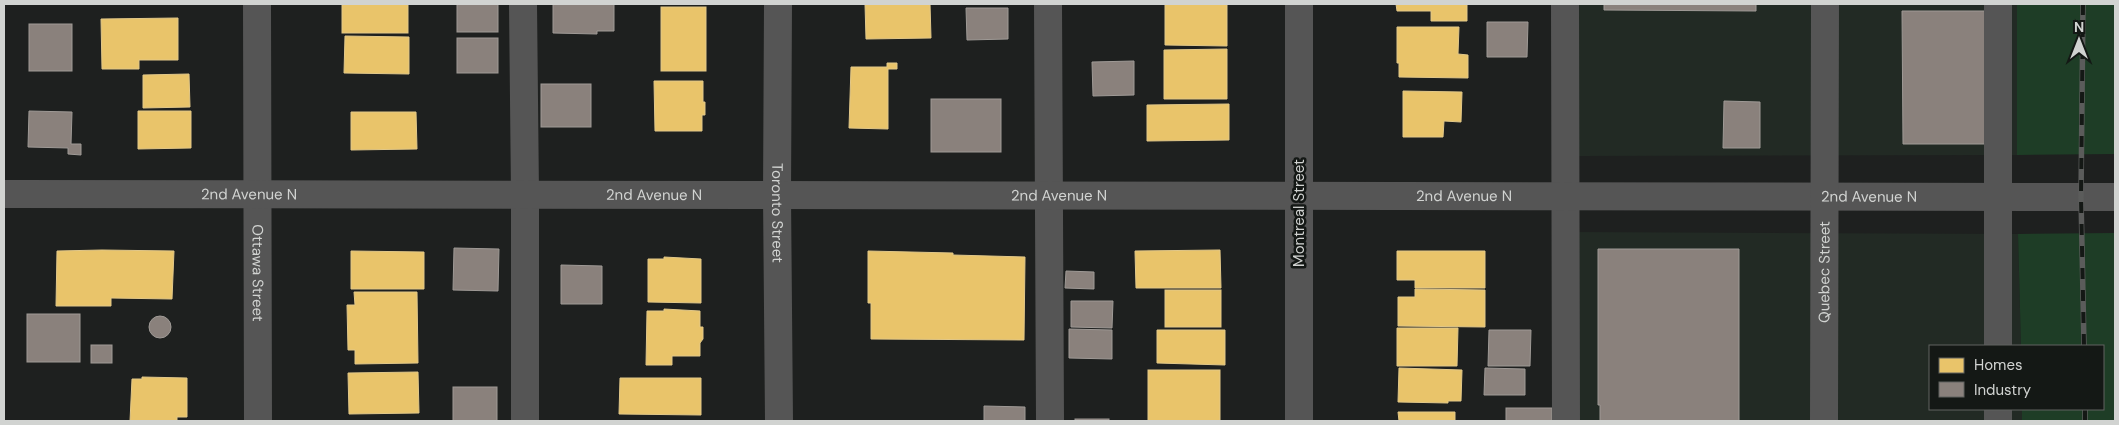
<svg xmlns="http://www.w3.org/2000/svg" width="2119" height="425" viewBox="0 0 2119 425" font-family="'DM Sans',sans-serif">
	<style>
		.built { fill: #222a24 }
		.green { fill: #1e3d26 }
		.homes { fill: #e9c46a; stroke: #e2c889 }
		.industry { fill: #8a817c; stroke: #9f9a96 }
		.lines { fill: none; stroke-linecap: round; stroke-linejoin: round }
		.minor { stroke: #555; stroke-width: 28 }
		.rail-casing { stroke: #5b5c5b; stroke-width: 5.5 }
		.rail { stroke: #141815; stroke-width: 4; stroke-dasharray: 11; stroke-linecap: butt }
		.labels { text-anchor: middle; stroke-width: 5; stroke-linejoin: round; paint-order: stroke }
		.street-label { font-size: 15px; fill: #d1d3d1; stroke: #141815 }
	</style>
	<rect width="100%" height="100%" fill="#1e201f"/>
	<g class="built">
		<path d="M1576 4H2017V155L1576 156Z"/>
		<path d="M1579 232 2018 234 2021 346H1930V409H2022V421H1580Z"/>
	</g>
	<g class="green">
		<path d="M2017 4H2115V154L2017 155Z"/>
		<path d="M2115 233V421H2022V409H2103V346H2021L2018 234Z"/>
	</g>
	<g class="homes">
		<rect x="342" y="4" width="66" height="29"/>
		<path d="M865 4H930L931 38 866 39Z"/>
		<path d="M1165 4H1227V46L1165 45Z"/>
		<path d="M1396 4H1467V21H1431V11H1397Z"/>
		<rect x="661" y="7" width="45" height="64"/>
		<path d="M178 18V60H139V69H102L101 19Z"/>
		<path d="M1397 27H1459L1458 54 1468 55V78L1399 77V63H1397Z"/>
		<path d="M345 36 409 37V74L344 73Z"/>
		<path d="M1227 49V99H1164V50Z"/>
		<path d="M887 63H897V69H888V129L849 128 851 67H887Z"/>
		<path d="M189 74 190 107 143 108V75Z"/>
		<path d="M654 81H703V102H705V115H702V131H655Z"/>
		<path d="M1403 91 1462 92 1461 122 1444 121 1443 137H1403Z"/>
		<path d="M1229 104V140L1147 141V105Z"/>
		<path d="M138 111H191V148L138 149Z"/>
		<path d="M351 112H416L417 149 351 150Z"/>
		<path d="M102 250 174 251 172 299 111 298V306H56L57 251Z"/>
		<path d="M1220 250 1221 288H1136L1135 251Z"/>
		<path d="M351 251 424 252V289H351Z"/>
		<path d="M868 251 953 253V255L1025 257 1024 340 871 339V303H868Z"/>
		<path d="M1397 251H1485V288H1415V280H1397Z"/>
		<path d="M664 257 701 259V303L648 302V259H664Z"/>
		<path d="M1415 289 1485 290V327L1398 326V297H1415Z"/>
		<rect x="1165" y="290" width="56" height="37"/>
		<path d="M354 292H417L418 363 355 364V350H348L347 305H355Z"/>
		<path d="M664 309 700 311V327H703V339L700 343V356H672V365H646L647 311H664Z"/>
		<path d="M1397 328H1458L1457 366H1397Z"/>
		<path d="M1157 330H1225V365L1157 363Z"/>
		<path d="M1399 368 1462 370 1461 401H1448V403L1398 402Z"/>
		<rect x="1148" y="370" width="72" height="51"/>
		<path d="M418 372 419 413 349 414 348 373Z"/>
		<path d="M142 377 187 378V417H177V421H130L132 379H142Z"/>
		<path d="M620 378H701V415L619 414Z"/>
		<path d="M1398 412H1455V421H1399Z"/>
	</g>
	<g class="industry">
		<rect x="457" y="4" width="41" height="28"/>
		<path d="M553 4H614V31H597V34L553 33Z"/>
		<path d="M1604 4H1756V11L1604 10Z"/>
		<path d="M966 8H1008V39L967 40Z"/>
		<path d="M1902 11H1986V144H1903Z"/>
		<path d="M1487 22H1528L1527 57H1487Z"/>
		<rect x="29" y="24" width="43" height="47"/>
		<rect x="457" y="38" width="41" height="35"/>
		<path d="M1134 61V95L1093 96 1092 62Z"/>
		<rect x="541" y="84" width="50" height="43"/>
		<rect x="931" y="99" width="70" height="53"/>
		<path d="M1724 101 1760 102V148H1723Z"/>
		<path d="M29 111 72 112 71 144H81V155L68 154V148L28 147Z"/>
		<path d="M454 248 499 249 498 291 453 290Z"/>
		<path d="M1598 249H1739V421H1600V405H1598Z"/>
		<path d="M561 265 602 266V304H561Z"/>
		<path d="M1066 271 1094 272V289L1065 288Z"/>
		<path d="M1071 301H1113L1112 328 1071 327Z"/>
		<rect x="27" y="314" width="53" height="48"/>
		<circle cx="160" cy="327" r="11"/>
		<path d="M1069 329 1112 330V359L1069 358Z"/>
		<path d="M1489 330H1531L1530 366H1488Z"/>
		<rect x="91" y="345" width="21" height="18"/>
		<path d="M1485 368 1525 369V395H1484Z"/>
		<rect x="453" y="387" width="44" height="34"/>
		<path d="M984 406 1025 407V421H984Z"/>
		<rect x="1506" y="408" width="46" height="13"/>
		<rect x="1075" y="419" width="34" height="2"/>
	</g>
	<g class="lines">
		<g class="minor">
			<path id="s1" d="M257 4 258 421"/>
			<path d="M523 4 525 195V421"/>
			<path id="s2" d="M778 4 777 195 779 421"/>
			<path d="M1048 4 1050 421"/>
			<path d="M1299 4V421"/>
			<path d="M1565 4 1566 421"/>
			<path id="s3" d="M4 194 2115 197"/>
			<path d="M1998 346V4"/>
			<path d="M1998 409V421"/>
			<path id="s4" d="M1824 421 1825 4"/>
		</g>
		<g class="rail-casing">
			<g id="rail">
				<path d="M2083 4 2081 197 2084 346"/>
				<path d="M2085 409V421"/>
			</g>
		</g>
		<use href="#rail" class="rail"/>
	</g>
	<g class="labels">
		<g class="street-label">
			<text dy="5" stroke="none"><textPath href="#s3" startOffset="245">2nd Avenue N</textPath></text>
			<text dy="5" stroke="none"><textPath href="#s3" startOffset="650">2nd Avenue N</textPath></text>
			<text dy="5" stroke="none"><textPath href="#s3" startOffset="1055">2nd Avenue N</textPath></text>
			<text dy="5" stroke="none"><textPath href="#s3" startOffset="1460">2nd Avenue N</textPath></text>
			<text dy="5" stroke="none"><textPath href="#s3" startOffset="1865">2nd Avenue N</textPath></text>
			<text dy="5" stroke="none"><textPath href="#s2" startOffset="209">Toronto Street</textPath></text>
			<text transform="translate(1299 213) rotate(-90)" y="5">Montreal Street</text>
			<text dy="5" stroke="none"><textPath href="#s1" startOffset="269">Ottawa Street</textPath></text>
			<text dy="5" stroke="none"><textPath href="#s4" startOffset="149">Quebec Street</textPath></text>
		</g>
	</g>
	<rect width="2119" height="425" fill="none" stroke="#d1d3d1" stroke-width="10"/>
	<rect x="1929" y="345" width="175" height="65" fill="#141815" stroke="#606360"/>
	<rect x="1939" y="358" width="25" height="15" fill="#e9c46a" stroke="#606360"/>
	<text x="1974" y="370" font-size="15" fill="#d1d3d1">Homes</text>
	<rect x="1939" y="382" width="25" height="15" fill="#8a817c" stroke="#606360"/>
	<text x="1974" y="395" font-size="15" fill="#d1d3d1">Industry</text>
	<g transform="translate(2079 40)" stroke="#141815" stroke-width="4" paint-order="stroke">
	<path d="M0-4L9 19L0 12L-9 19Z" fill="#d1d3d1"/>
	<text y="-8" font-size="14" font-weight="bold" text-anchor="middle" fill="#d1d3d1">N</text>
	</g>
</svg>
